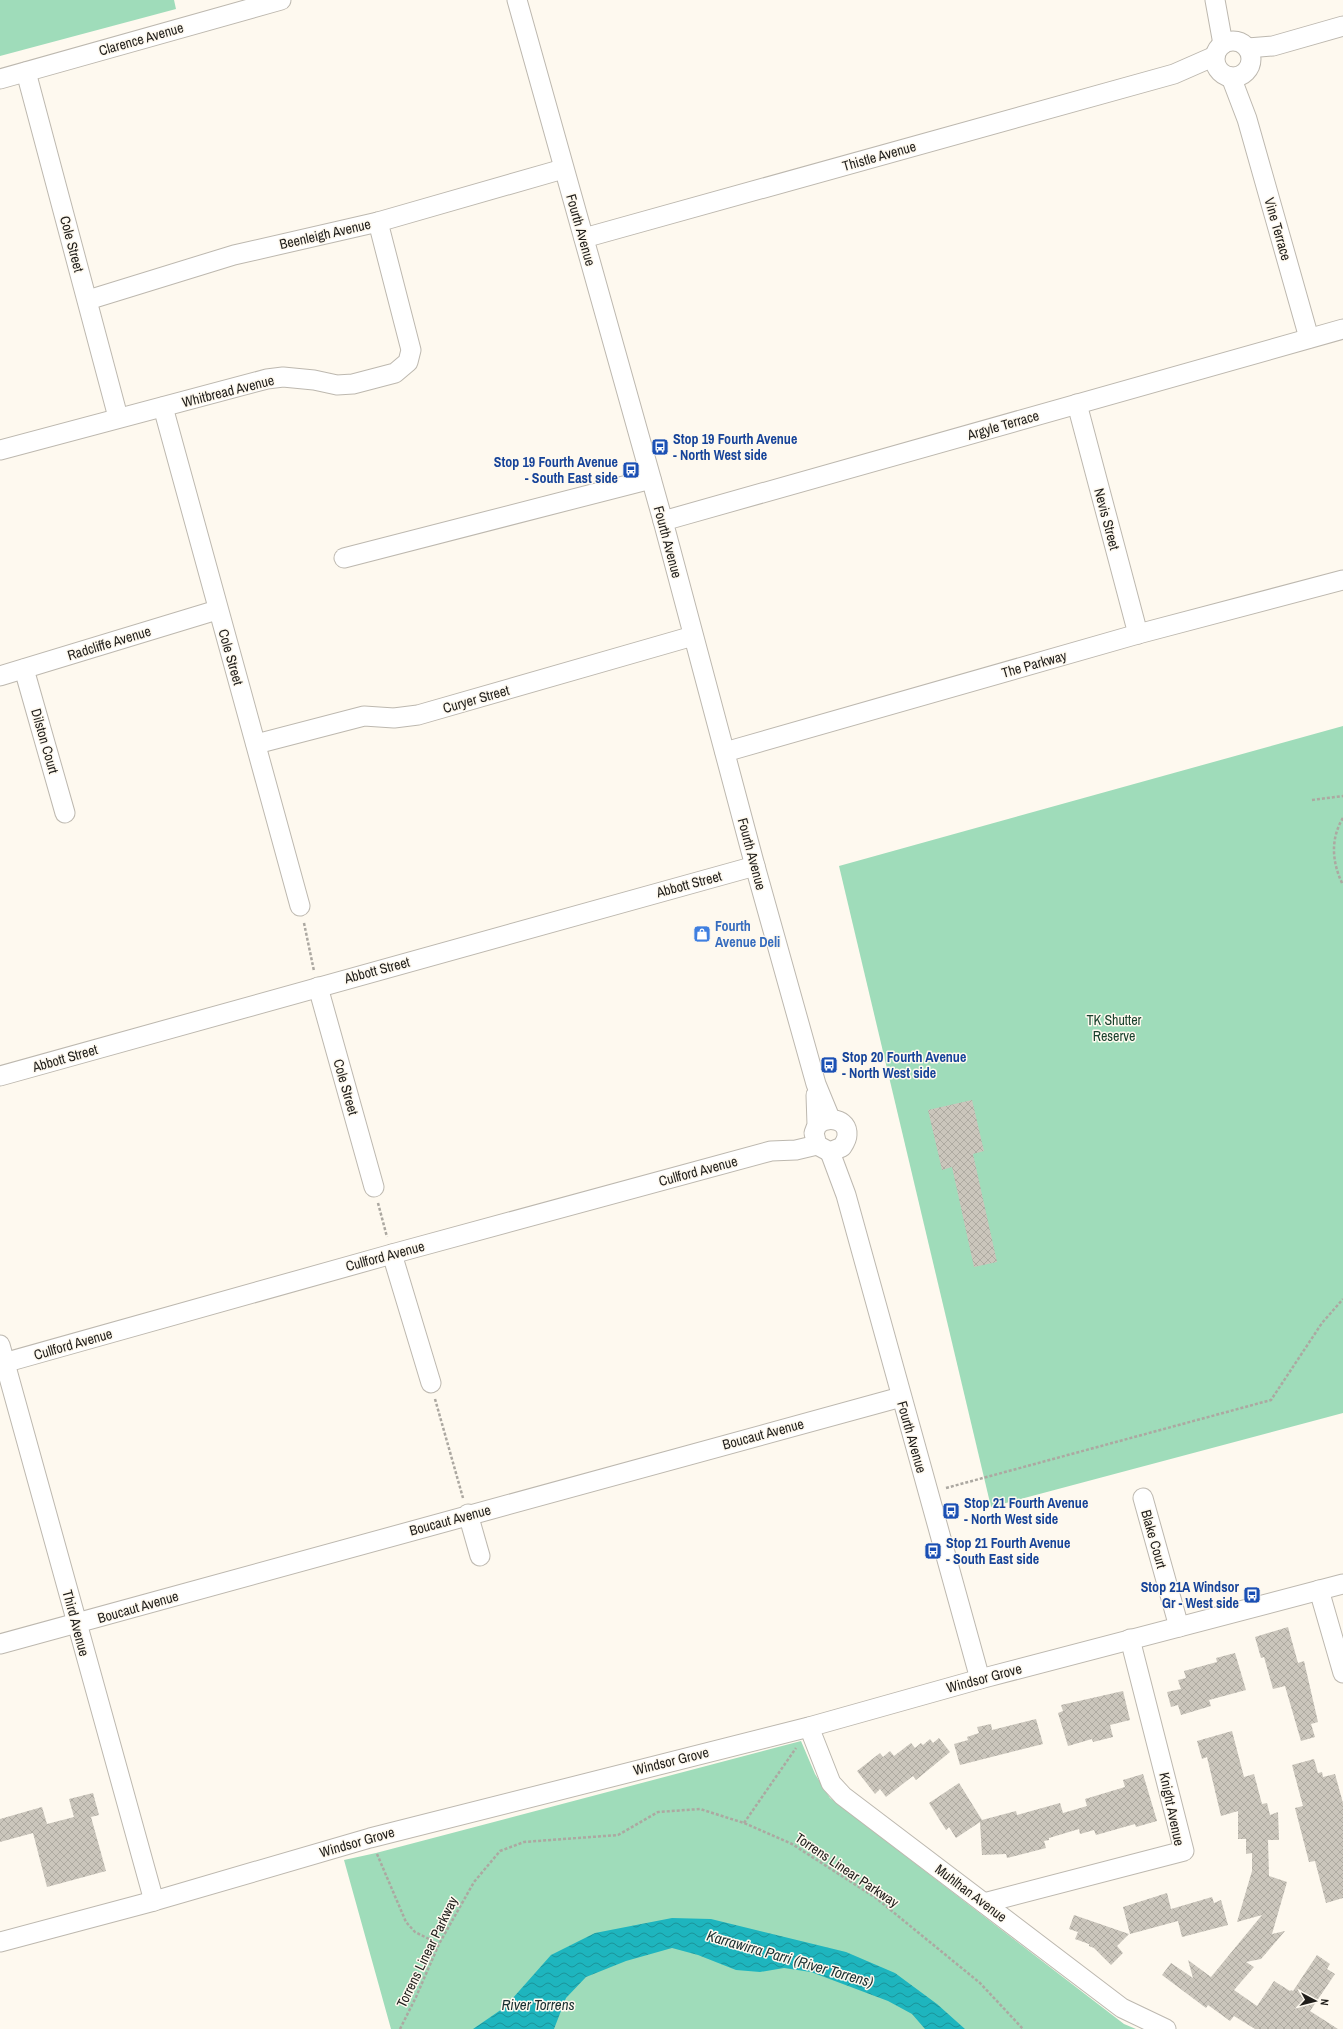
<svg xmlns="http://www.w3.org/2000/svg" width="1343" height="2029" viewBox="0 0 1343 2029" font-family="'Archivo Narrow',sans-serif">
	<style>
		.green { fill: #9fdcba }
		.water { fill: url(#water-waves) }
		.building { fill: url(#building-cross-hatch) }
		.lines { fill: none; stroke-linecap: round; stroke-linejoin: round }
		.minor-casing { stroke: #bdb8af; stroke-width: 21 }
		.path { stroke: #aca8a1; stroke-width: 2.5; stroke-dasharray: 3 2; stroke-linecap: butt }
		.minor { stroke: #fff; stroke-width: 19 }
		.labels { text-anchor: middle; stroke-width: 3; stroke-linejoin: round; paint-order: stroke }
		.street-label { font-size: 14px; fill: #201e1b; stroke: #fef9ef }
		.transit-label { font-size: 14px; font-weight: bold; fill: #164399; stroke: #fef9ef; text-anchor: start }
		.shop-label { font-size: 14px; font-weight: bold; fill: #366cbe; stroke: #fef9ef; text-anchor: start }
		.park-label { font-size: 14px; fill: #19412d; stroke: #fef9ef }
		.water-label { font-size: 15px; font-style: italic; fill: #192f31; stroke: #fef9ef }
	</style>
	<defs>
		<pattern id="water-waves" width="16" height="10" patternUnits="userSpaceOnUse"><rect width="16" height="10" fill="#1eb5be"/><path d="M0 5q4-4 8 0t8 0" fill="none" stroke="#1a939a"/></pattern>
		<pattern id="building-cross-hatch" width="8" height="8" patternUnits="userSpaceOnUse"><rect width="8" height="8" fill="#cbc6bc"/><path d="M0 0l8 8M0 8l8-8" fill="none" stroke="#aeaaa1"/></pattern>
	</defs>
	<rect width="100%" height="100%" fill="#fef9ef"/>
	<g class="green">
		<path d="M0 0H174L176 9 0 56Z"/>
		<path d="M1343 726V1413L991 1507 839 866Z"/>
		<path d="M801 1741 815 1774 830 1798 1124 2024 1136 2029H391L344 1860 376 1853Z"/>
	</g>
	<path class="water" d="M672 1918 711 1919 846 1952 895 1973 937 2004 965 2029H925L912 2014 888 2001 811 1972 784 1968 760 1972 736 1970 698 1955 672 1948 626 1961 586 1977 566 1998 554 2029H473L505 2007 551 1955 595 1933Z"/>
	<g class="building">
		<path d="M972 1100 984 1151 973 1154 997 1262 974 1267 952 1167 942 1170 928 1110Z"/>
		<path d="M1288 1627 1298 1663 1304 1661 1318 1722 1311 1724 1315 1737 1301 1741 1285 1686 1273 1689 1264 1657 1261 1658 1255 1637Z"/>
		<path d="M1235 1653 1246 1690 1209 1700 1211 1706 1181 1715 1178 1705 1171 1707 1167 1692 1181 1689 1178 1680 1186 1678 1184 1671 1217 1662 1216 1658Z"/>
		<path d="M1123 1691 1130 1720 1110 1725 1113 1737 1093 1742 1092 1739 1068 1746 1058 1713 1063 1711 1061 1705Z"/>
		<path d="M1036 1719 1043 1744 960 1765 954 1744 968 1740 967 1737 979 1733 977 1727 991 1724 992 1730Z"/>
		<path d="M1232 1731 1244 1777 1254 1774 1262 1804 1267 1803 1270 1815 1278 1812 1279 1840H1268L1269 1876 1287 1882 1272 1934 1285 1931 1261 1959 1246 1962 1254 1967 1234 1990 1257 2006 1274 1981 1290 1991 1291 1990 1293 1991 1317 1955 1330 1964 1327 1969 1335 1974 1310 2011 1338 2029H1255L1234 2016 1230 2021 1208 2005 1206 2008 1162 1975 1171 1963 1193 1978 1188 1960 1211 1977 1262 1915 1237 1922 1252 1871V1853L1246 1854V1839H1238V1811L1221 1816 1207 1757 1202 1759 1197 1741Z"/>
		<path d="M939 1738 950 1752 916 1780 913 1776 886 1797 880 1789 875 1794 857 1771 880 1753 883 1757 890 1751 894 1756 911 1743 915 1748 921 1743 923 1745 930 1739 933 1743Z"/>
		<path d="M1314 1759 1318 1773 1322 1772 1323 1777 1335 1774 1343 1803V1898L1326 1903 1315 1861 1309 1862 1295 1808 1303 1806 1292 1765Z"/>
		<path d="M1143 1774 1157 1821 1136 1827 1135 1824 1096 1835 1094 1830 1080 1834 1079 1829 1049 1838V1840L1044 1841 1046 1848 1007 1858 1006 1854 982 1855 980 1822 956 1838 949 1827 946 1830 929 1803 959 1783 982 1820 1016 1811 1017 1815 1060 1803 1063 1813 1087 1806 1085 1799 1125 1787 1123 1780Z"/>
		<path d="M93 1793 99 1815 91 1817 106 1871 47 1887 33 1833 0 1842V1819L42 1807 47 1824 74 1817 69 1799Z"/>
		<path d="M1167 1893 1171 1909 1212 1897 1214 1903 1221 1900 1228 1925 1182 1937 1178 1921 1130 1934 1123 1907Z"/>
		<path d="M1074 1915 1129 1934 1117 1946 1123 1953 1111 1965 1094 1948 1089 1946V1944L1075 1939 1078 1932 1069 1929Z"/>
	</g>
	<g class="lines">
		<g class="minor-casing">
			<g id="minor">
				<path d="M517 0 663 521 755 866 816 1084 830 1118"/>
				<path d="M1215 0 1223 44"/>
				<circle cx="1233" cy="59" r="18"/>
				<path d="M1248 48 1273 46 1343 26"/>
				<path d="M26 72 118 417"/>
				<path d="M1231 77 1247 119 1309 338"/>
				<path d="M0 79 281 0"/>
				<path d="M584 238 1174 74 1215 56"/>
				<path d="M88 300 234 255 378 222 563 169"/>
				<path d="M1077 404 1138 634"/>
				<path d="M163 407C208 574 255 740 300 906"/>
				<path d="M0 450 267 379 283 377 314 380 337 385 353 384 395 373 408 362 411 350 378 222"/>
				<path d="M663 521 1343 329"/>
				<path d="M344 558 651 479"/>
				<path d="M24 669 65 813"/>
				<path d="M0 676 217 610"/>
				<path d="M256 744 364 716 394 718 418 715 693 636"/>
				<path d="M725 752 1138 634 1343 580"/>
				<path d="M318 987 374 1187"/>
				<path d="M0 1076 755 866"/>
				<path d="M816 1095 817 1125 814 1133 817 1145 830 1152 842 1147C844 1144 847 1139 847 1135 848 1118 827 1116 817 1125"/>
				<path d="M830 1152 846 1195 980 1679"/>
				<path d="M392 1254 431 1383"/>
				<path d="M0 1345 154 1901"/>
				<path d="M0 1364 392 1254 771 1151 796 1150 817 1145"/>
				<path d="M1143 1498 1179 1627"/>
				<path d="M468 1514 480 1556"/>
				<path d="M1319 1590 1343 1673"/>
				<path d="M0 1644 901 1397"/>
				<path d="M809 1727 831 1783 843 1796 1122 2008 1166 2029"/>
				<path d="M984 1903 1184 1851 1130 1639"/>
				<path d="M0 1942 154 1901 370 1838 809 1727 980 1679 1343 1584"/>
			</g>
		</g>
		<g class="path">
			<path d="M1312 800 1343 796"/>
			<path d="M1343 818C1330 839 1332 863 1343 885"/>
			<path d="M304 923 314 971"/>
			<path d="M378 1203 387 1237"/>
			<path d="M435 1399 463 1498"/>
			<path d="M946 1488 1271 1400 1322 1323 1343 1299"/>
			<path d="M744 1823 796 1748"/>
			<path d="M377 1854 406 1922 415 1932 439 1944"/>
			<path d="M400 2029 416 1997 439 1944 474 1882 500 1851 524 1842 618 1835 658 1812 700 1809 744 1823 792 1844 876 1898 980 1983 1023 2029"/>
		</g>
		<use href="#minor" class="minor"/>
	</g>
	<defs>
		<g id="bus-square" transform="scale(0.9)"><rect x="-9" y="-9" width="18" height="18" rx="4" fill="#1a4fb4" stroke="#fef9ef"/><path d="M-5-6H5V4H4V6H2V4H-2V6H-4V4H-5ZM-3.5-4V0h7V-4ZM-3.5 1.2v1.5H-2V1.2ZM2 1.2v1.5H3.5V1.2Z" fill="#fff"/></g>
		<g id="shop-square" transform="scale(0.9)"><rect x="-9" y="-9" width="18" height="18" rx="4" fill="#3f7fe0" stroke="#fef9ef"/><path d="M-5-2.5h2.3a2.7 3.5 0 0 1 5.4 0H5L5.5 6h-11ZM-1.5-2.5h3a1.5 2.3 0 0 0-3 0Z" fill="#fff"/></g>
	</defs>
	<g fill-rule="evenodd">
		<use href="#bus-square" x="660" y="447"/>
		<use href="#bus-square" x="631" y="470"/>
		<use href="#shop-square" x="702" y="934"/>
		<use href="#bus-square" x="829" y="1065"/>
		<use href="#bus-square" x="951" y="1511"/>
		<use href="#bus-square" x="933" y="1551"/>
		<use href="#bus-square" x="1252" y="1595"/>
	</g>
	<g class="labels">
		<g class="street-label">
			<text transform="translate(141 39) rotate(-16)" y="5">Clarence Avenue</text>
			<text transform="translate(879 156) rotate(-16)" y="5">Thistle Avenue</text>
			<text transform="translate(1278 229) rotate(74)" y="5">Vine Terrace</text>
			<text transform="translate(581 230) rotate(74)" y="5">Fourth Avenue</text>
			<text transform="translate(325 234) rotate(-13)" y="5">Beenleigh Avenue</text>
			<text transform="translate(72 244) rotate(75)" y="5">Cole Street</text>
			<text transform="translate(228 391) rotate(-14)" y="5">Whitbread Avenue</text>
			<text transform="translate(1003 425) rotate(-16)" y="5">Argyle Terrace</text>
			<text transform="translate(1107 519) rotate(75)" y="5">Nevis Street</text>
			<text transform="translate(668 542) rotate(75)" y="5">Fourth Avenue</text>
			<text transform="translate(109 643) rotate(-17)" y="5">Radcliffe Avenue</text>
			<text transform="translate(231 657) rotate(74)" y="5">Cole Street</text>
			<text transform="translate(1034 664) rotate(-16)" y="5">The Parkway</text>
			<text transform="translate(476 699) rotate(-16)" y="5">Curyer Street</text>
			<text transform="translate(45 741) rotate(74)" y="5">Dilston Court</text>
			<text transform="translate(752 854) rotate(75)" y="5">Fourth Avenue</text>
			<text transform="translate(689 884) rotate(-15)" y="5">Abbott Street</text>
			<text transform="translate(377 970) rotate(-15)" y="5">Abbott Street</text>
			<text transform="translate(65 1058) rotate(-16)" y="5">Abbott Street</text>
			<text transform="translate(346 1087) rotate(74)" y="5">Cole Street</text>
			<text transform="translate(698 1171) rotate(-15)" y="5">Cullford Avenue</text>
			<text transform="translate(385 1256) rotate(-15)" y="5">Cullford Avenue</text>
			<text transform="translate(73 1344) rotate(-16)" y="5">Cullford Avenue</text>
			<text transform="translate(763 1434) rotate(-15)" y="5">Boucaut Avenue</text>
			<text transform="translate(912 1437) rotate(74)" y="5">Fourth Avenue</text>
			<text transform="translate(450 1520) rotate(-15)" y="5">Boucaut Avenue</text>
			<text transform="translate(1154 1539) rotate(74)" y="5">Blake Court</text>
			<text transform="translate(138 1607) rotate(-16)" y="5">Boucaut Avenue</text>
			<text transform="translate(76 1623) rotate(75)" y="5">Third Avenue</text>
			<text transform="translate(984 1678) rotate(-15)" y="5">Windsor Grove</text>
			<text transform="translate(671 1761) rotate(-14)" y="5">Windsor Grove</text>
			<text transform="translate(1172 1809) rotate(78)" y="5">Knight Avenue</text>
			<text transform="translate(357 1842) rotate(-16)" y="5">Windsor Grove</text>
			<text transform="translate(847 1870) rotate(34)" y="5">Torrens Linear Parkway</text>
			<text transform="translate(971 1893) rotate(37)" y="5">Muhlhan Avenue</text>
			<text transform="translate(427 1952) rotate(-64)" y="5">Torrens Linear Parkway</text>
		</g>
		<g class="transit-label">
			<text x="673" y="444">Stop 19 Fourth Avenue<tspan x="673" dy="16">- North West side</tspan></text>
			<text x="618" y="467" text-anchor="end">Stop 19 Fourth Avenue<tspan x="618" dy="16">- South East side</tspan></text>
			<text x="842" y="1062">Stop 20 Fourth Avenue<tspan x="842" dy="16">- North West side</tspan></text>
			<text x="964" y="1508">Stop 21 Fourth Avenue<tspan x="964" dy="16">- North West side</tspan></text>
			<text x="946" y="1548">Stop 21 Fourth Avenue<tspan x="946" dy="16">- South East side</tspan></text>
			<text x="1239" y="1592" text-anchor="end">Stop 21A Windsor<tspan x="1239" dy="16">Gr - West side</tspan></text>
		</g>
		<g class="shop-label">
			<text x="715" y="931">Fourth<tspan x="715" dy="16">Avenue Deli</tspan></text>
		</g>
		<g class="park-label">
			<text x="1114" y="1025">TK Shutter<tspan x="1114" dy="16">Reserve</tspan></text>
		</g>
		<g class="water-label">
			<text transform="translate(790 1959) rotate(16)" y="5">Karrawirra Parri (River Torrens)</text>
			<text x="538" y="2010">River Torrens</text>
		</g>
	</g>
	<g transform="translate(1315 2001) rotate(97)" stroke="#fef9ef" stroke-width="3" paint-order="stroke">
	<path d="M0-3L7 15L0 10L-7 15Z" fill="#201e1b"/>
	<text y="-6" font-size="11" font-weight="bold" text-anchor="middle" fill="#201e1b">N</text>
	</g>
</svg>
